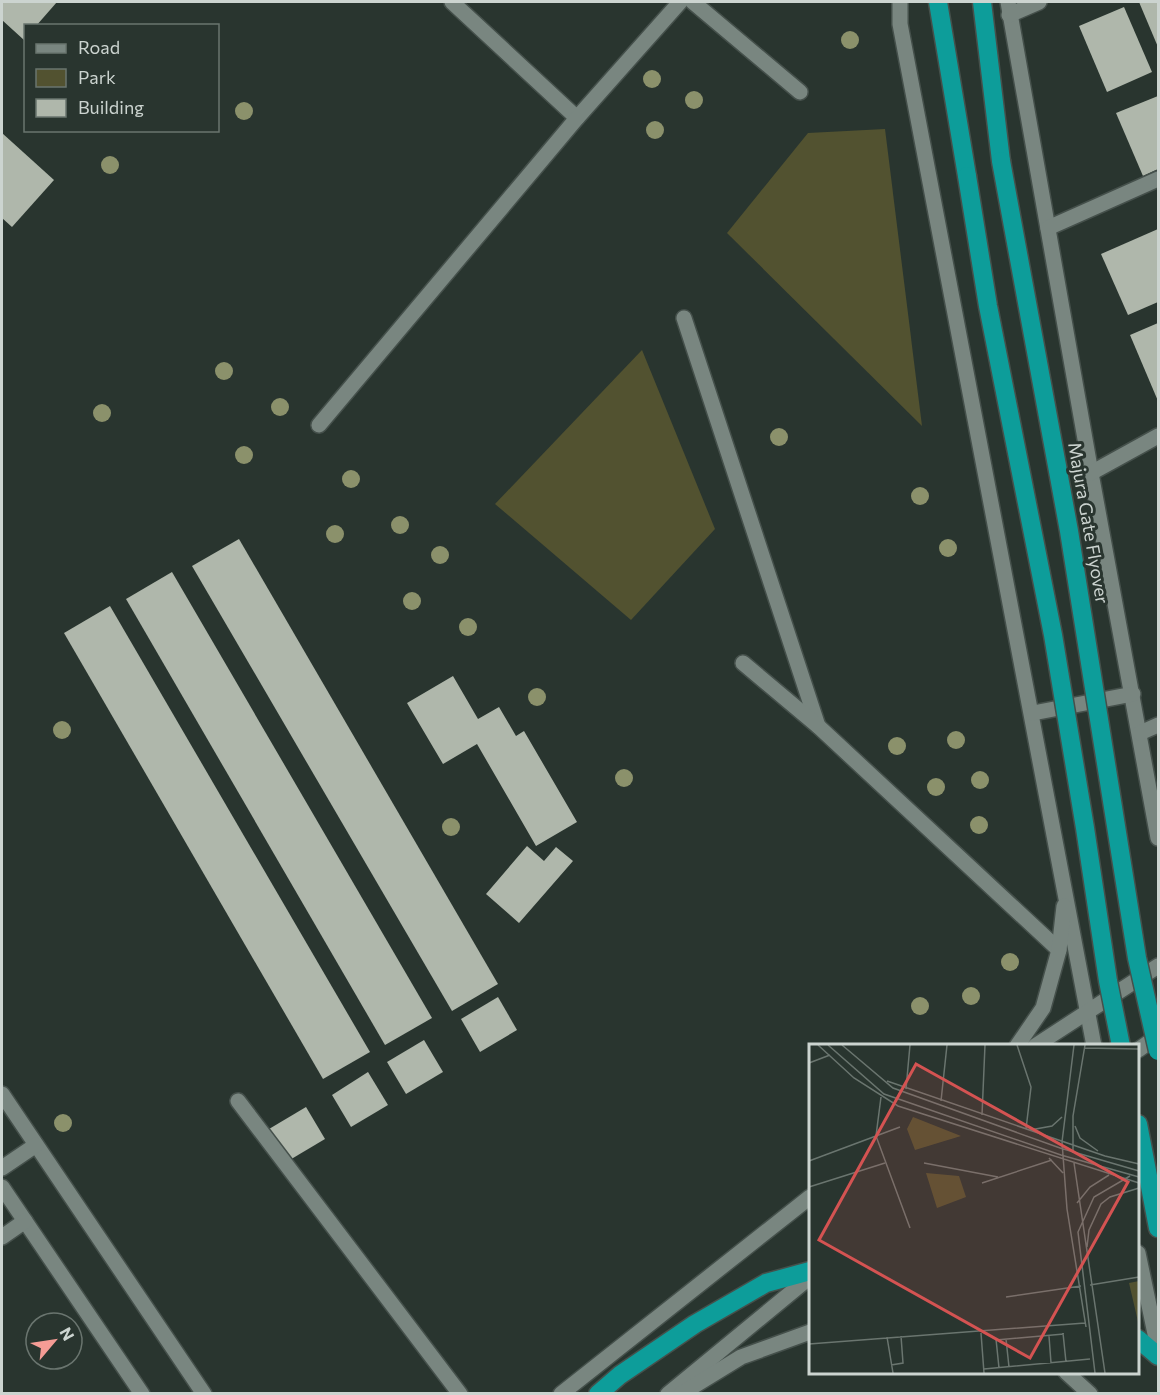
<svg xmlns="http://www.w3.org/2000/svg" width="1160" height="1395" viewBox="0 0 1160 1395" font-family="Commissioner,sans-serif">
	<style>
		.green { fill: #525230 }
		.building { fill: #afb7ab }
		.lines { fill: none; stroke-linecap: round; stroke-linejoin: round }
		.minor-casing { stroke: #45504b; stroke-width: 18 }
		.highway-casing { stroke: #45504b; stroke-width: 21 }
		.minor { stroke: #798680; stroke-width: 15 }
		.highway { stroke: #0d9d9a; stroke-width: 18 }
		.highway-bridge-casing { stroke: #45504b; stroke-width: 21; stroke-linecap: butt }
		.highway-bridge { stroke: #0d9d9a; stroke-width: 18 }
		.tree { fill: #8b916b }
		.labels { text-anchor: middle; stroke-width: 6; stroke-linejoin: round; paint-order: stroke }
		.street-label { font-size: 18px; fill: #ccd4d0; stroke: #29352f }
		.inset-road { fill: none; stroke: #6a756f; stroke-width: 1.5 }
		.view { fill: #d45352; fill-opacity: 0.15; stroke: #d45352; stroke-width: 3 }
		.inset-edge { fill: none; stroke: #ccd4d0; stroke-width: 3 }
	</style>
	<rect width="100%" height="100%" fill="#29352f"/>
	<g class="green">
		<path d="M885 129 922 426 727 233 808 133Z"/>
		<path d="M642 350 715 529 631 620 495 504Z"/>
	</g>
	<g class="building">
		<path d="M2 2H57L36 26H26L24 40 2 20Z"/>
		<path d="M1139 2H1158V47Z"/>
		<path d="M1124 7 1152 72 1107 92 1079 26Z"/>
		<path d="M1158 96V169L1143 176 1116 113Z"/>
		<path d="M2 133 54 180 12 227 2 218Z"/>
		<path d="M1158 229V302L1128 315 1101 254Z"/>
		<path d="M1158 323V401L1130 335Z"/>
		<path d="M239 539 498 984 452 1011 192 566Z"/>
		<path d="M172 572 432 1018 385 1045 126 599Z"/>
		<path d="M110 606 370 1052 323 1079 64 633Z"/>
		<path d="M453 676 478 719 499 707 516 736 524 731 577 822 536 846 477 744 443 764 407 703Z"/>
		<path d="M527 846 544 861 556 847 573 861 519 923 486 894Z"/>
		<path d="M498 997 517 1030 480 1052 461 1019Z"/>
		<path d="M424 1040 443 1072 406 1094 387 1062Z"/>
		<path d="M368 1072 388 1105 351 1127 332 1095Z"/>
		<path d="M306 1107 325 1139 288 1161 269 1129Z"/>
	</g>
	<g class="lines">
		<g class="minor-casing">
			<g id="minor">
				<path d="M452 2 577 118"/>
				<path d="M693 2 800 92"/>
				<path d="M900 2V24L1094 1046"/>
				<path d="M1008 2 1091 473 1158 838"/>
				<path d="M1009 15 1039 2"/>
				<path d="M1048 228 1158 179"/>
				<path d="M684 318 818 726"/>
				<path d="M319 425 577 118 680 2"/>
				<path d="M1091 473 1158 436"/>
				<path d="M743 663 818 726 1059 950"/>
				<path d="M1033 713 1133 694"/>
				<path d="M1140 733 1158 725"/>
				<path d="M1017 1046 1043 1008 1059 950 1064 906"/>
				<path d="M1035 1046 1158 966"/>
				<path d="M1138 1050 1158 1036"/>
				<path d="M2 1094 204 1394"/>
				<path d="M238 1101 460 1394"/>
				<path d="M2 1168 36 1145"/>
				<path d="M2 1187 142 1394"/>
				<path d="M2 1237 25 1221"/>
				<path d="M1138 1253 1158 1348"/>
				<path d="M1066 1372 1090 1394"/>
				<path d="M561 1394 810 1197"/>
				<path d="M668 1394 810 1277"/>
				<path d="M681 1394 741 1357 810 1332"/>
			</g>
		</g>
		<g class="highway-casing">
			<g id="highway">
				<path d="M938 2 967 176"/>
				<path d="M982 2 1001 161"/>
				<path d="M1138 1124 1158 1228"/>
				<path d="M1138 1339 1158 1356"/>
				<path d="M598 1394 620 1375 695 1324 766 1283 810 1271"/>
			</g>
		</g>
		<use href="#minor" class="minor"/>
		<use href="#highway" class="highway"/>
		<g class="highway-bridge-casing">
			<g id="highway-bridge">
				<path d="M1001 161 1069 531 1137 958 1158 1051"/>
				<path d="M967 176 988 306 1053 635 1085 828 1108 981 1121 1046"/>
			</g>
		</g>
		<use href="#highway-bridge" class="highway-bridge"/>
	</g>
	<g class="tree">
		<circle cx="850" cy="40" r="9"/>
		<circle cx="652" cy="79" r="9"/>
		<circle cx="694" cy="100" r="9"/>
		<circle cx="244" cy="111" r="9"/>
		<circle cx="655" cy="130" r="9"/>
		<circle cx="110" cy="165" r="9"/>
		<circle cx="224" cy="371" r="9"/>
		<circle cx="280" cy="407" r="9"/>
		<circle cx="102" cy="413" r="9"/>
		<circle cx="779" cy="437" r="9"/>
		<circle cx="244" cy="455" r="9"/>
		<circle cx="351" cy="479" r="9"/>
		<circle cx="920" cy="496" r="9"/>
		<circle cx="400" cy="525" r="9"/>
		<circle cx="335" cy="534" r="9"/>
		<circle cx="948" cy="548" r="9"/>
		<circle cx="440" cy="555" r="9"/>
		<circle cx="412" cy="601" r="9"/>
		<circle cx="468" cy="627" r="9"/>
		<circle cx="537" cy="697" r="9"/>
		<circle cx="62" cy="730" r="9"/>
		<circle cx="956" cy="740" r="9"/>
		<circle cx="897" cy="746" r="9"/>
		<circle cx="624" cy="778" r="9"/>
		<circle cx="980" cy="780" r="9"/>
		<circle cx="936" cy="787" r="9"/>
		<circle cx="979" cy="825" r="9"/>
		<circle cx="451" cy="827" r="9"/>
		<circle cx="1010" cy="962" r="9"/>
		<circle cx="971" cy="996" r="9"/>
		<circle cx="920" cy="1006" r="9"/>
		<circle cx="63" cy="1123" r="9"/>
	</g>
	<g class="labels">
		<g class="street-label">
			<text transform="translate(1088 523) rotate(80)" y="6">Majura Gate Flyover</text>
		</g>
	</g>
	<g transform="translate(809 1044)">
		<rect width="330" height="330" fill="#29352f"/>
		<path d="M104 73 152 92 106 106 98 85ZM117 129 150 132 157 153 128 164ZM330 237V282L320 239Z" fill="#525230"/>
		<path class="inset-road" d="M9 1 45 34 89 62 330 139M19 1 75 50 252 111 330 133M33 1 84 44 251 104 330 127M208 1 222 43 217 85M265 1 253 98 258 165 277 283M275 4 330 5M0 19 21 11M78 37 296 112 330 120M97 45 101 1M72 53 67 92 101 184M132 57 138 1M173 71 176 1M266 82 271 94 289 107M221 86 243 82 253 73M264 109V72L276 1M240 114 254 129M0 117 91 83M115 119 189 133M265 119 296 329M173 139 243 116M0 143 76 119M268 159 281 143 300 131M278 203 280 186 292 160 301 153 330 144M281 241 330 233M197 253 272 242M172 289 175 329M254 289 257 318M240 292 242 319M78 293 84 329M187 295 190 324M197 295 200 323M187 296 255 290M0 300 276 279M82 321 94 319 92 292M175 325 281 315M286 329 269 188 285 153 321 132"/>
		<path class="view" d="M107 20 319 138 221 314 10 196Z"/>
		<rect width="330" height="330" class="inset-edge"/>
	</g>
	<rect width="1160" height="1395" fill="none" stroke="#ccd4d0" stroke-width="6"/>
	<rect x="24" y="24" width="195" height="108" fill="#29352f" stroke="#6a756f" stroke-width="1.5"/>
	<rect x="36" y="44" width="30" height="9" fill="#798680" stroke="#6a756f" stroke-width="1.5"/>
	<text x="78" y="54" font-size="18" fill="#ccd4d0">Road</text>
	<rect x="36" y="69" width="30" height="18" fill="#525230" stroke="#6a756f" stroke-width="1.5"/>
	<text x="78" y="84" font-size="18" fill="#ccd4d0">Park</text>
	<rect x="36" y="99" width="30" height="18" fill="#afb7ab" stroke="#6a756f" stroke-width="1.5"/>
	<text x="78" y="114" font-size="18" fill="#ccd4d0">Building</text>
	<g transform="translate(54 1341) rotate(61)"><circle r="28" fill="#29352f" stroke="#6a756f" stroke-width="1.5"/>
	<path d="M0-4.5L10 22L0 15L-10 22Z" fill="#f59c95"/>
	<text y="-9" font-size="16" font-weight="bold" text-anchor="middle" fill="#ccd4d0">N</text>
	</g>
</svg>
